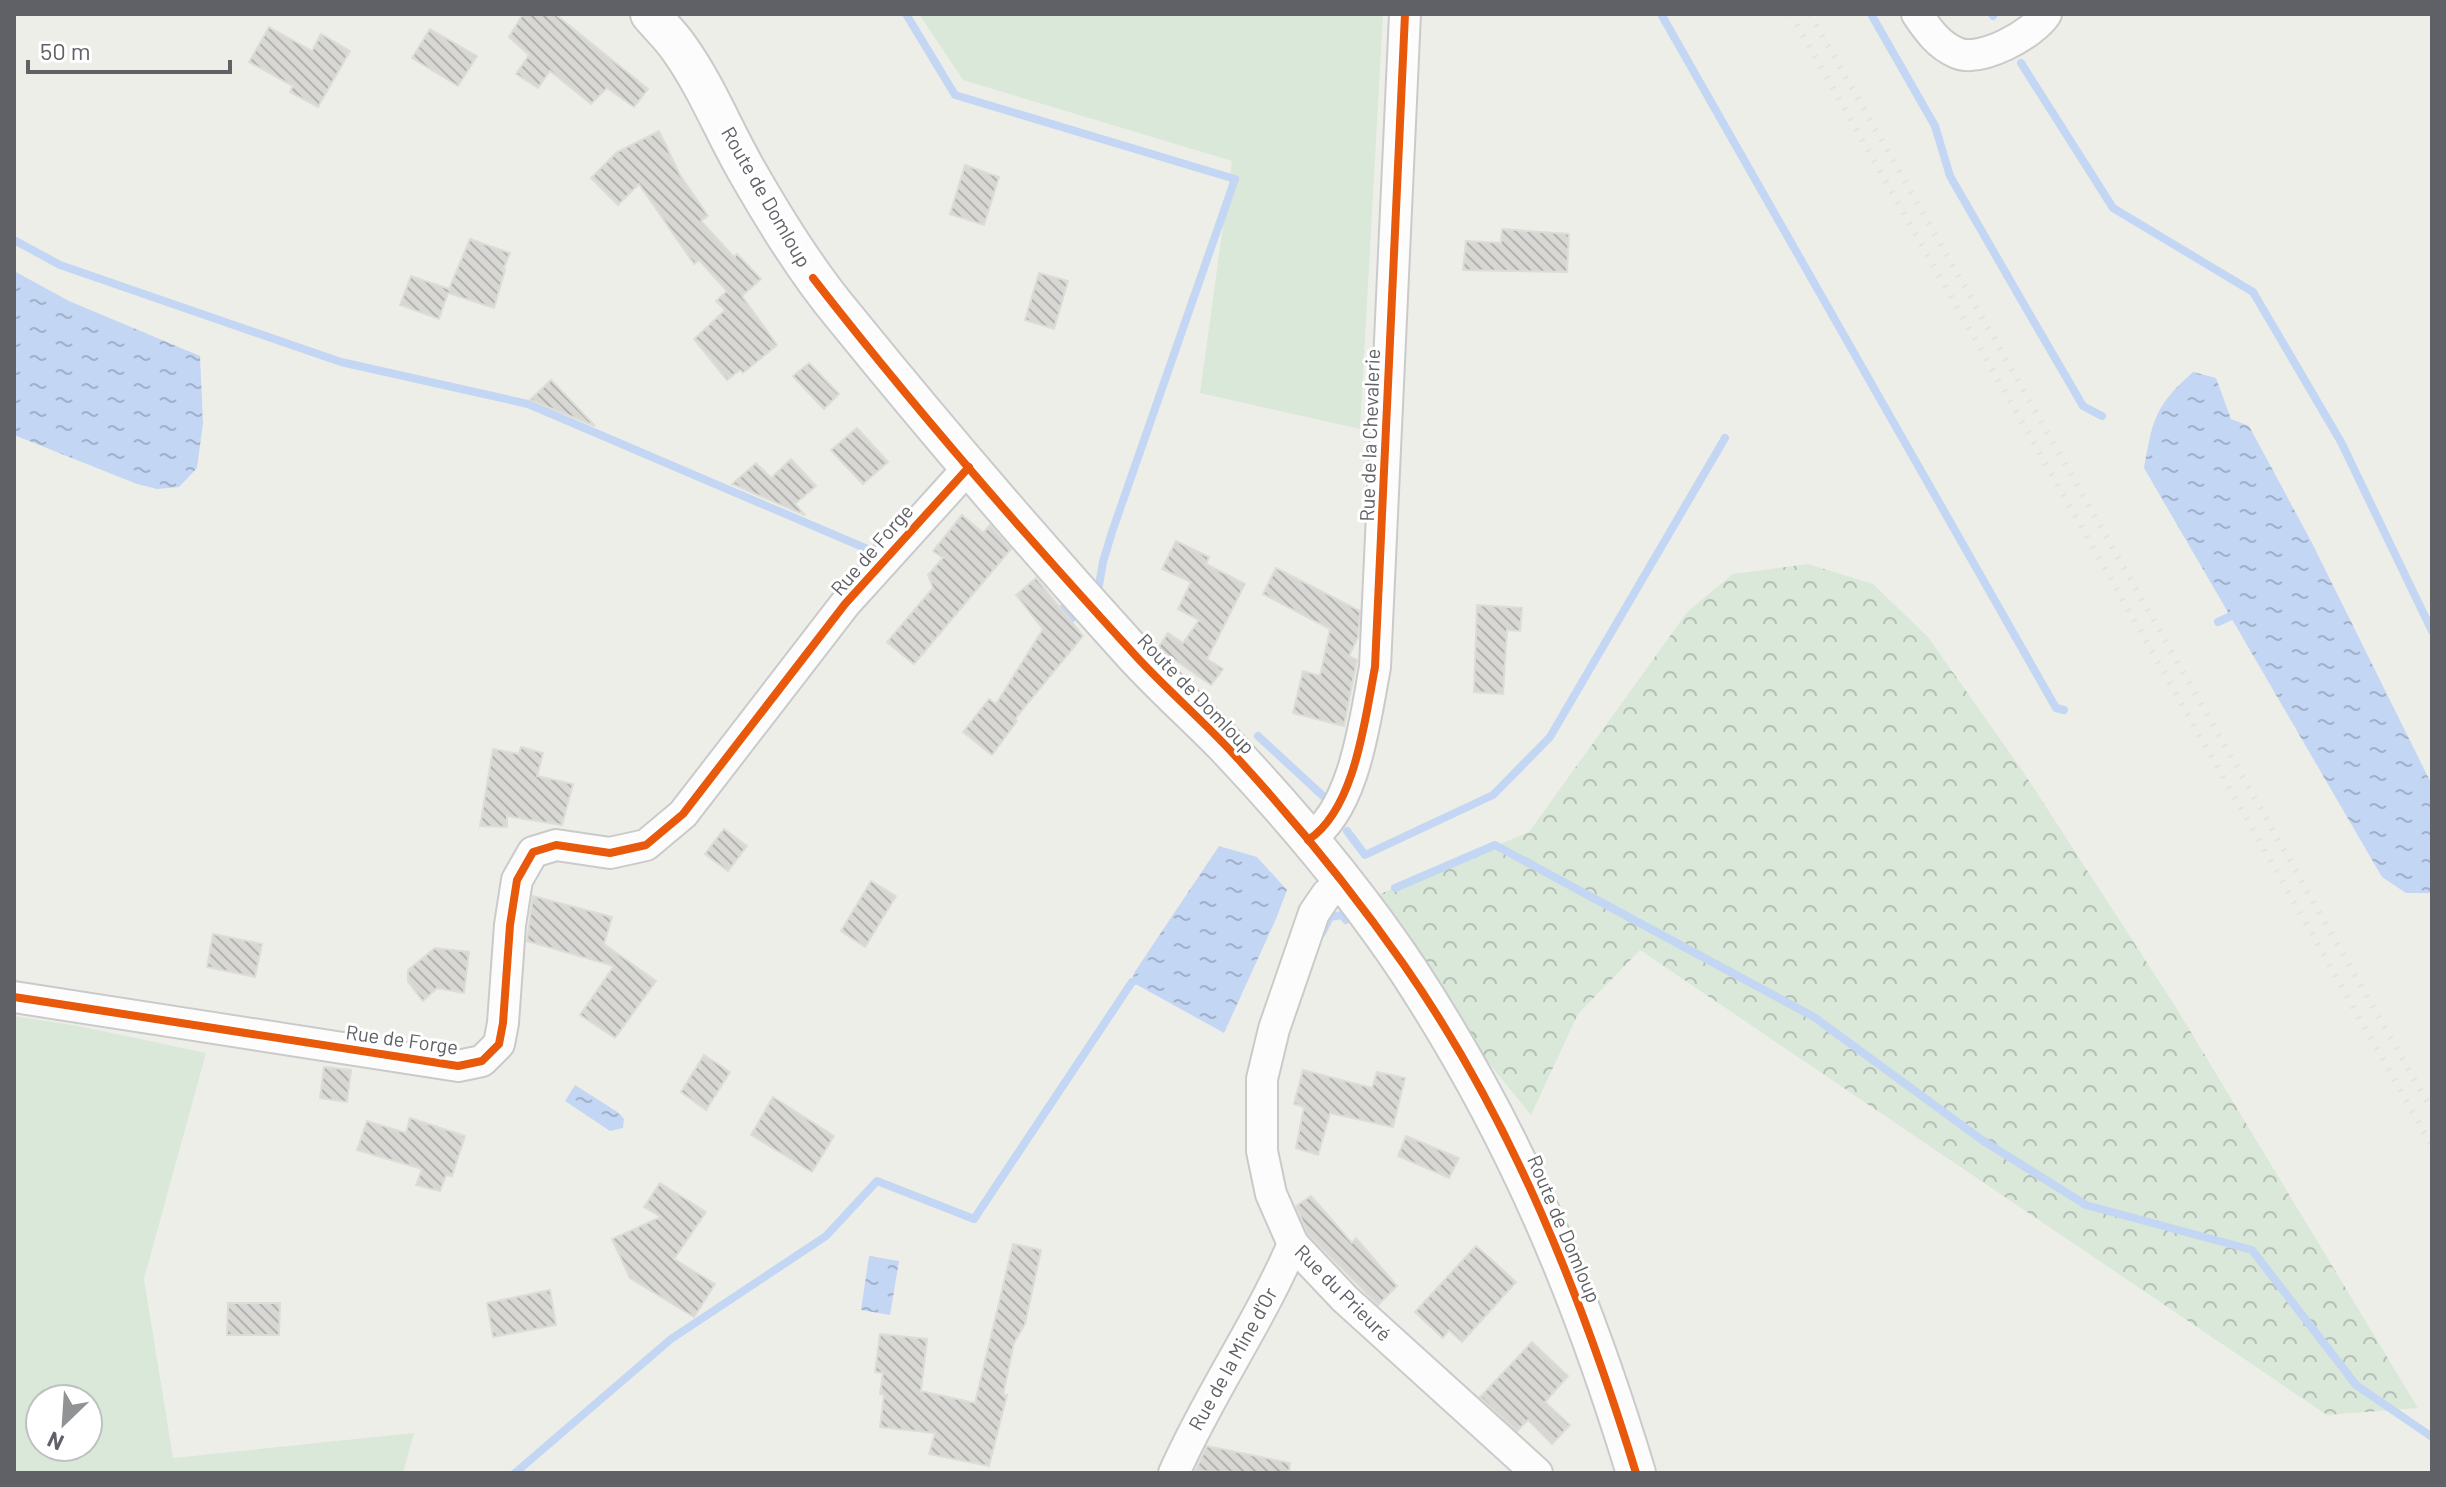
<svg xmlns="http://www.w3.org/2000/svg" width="2446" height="1487" viewBox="0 0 2446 1487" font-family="Barlow,sans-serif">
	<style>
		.grass { fill: #d9e8d9; fill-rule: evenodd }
		.forest { fill: url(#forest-crowns) }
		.water { fill: url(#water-ripples) }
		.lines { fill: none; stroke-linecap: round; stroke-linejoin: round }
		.stream { stroke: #c3d6f3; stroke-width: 8 }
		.building { fill: url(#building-back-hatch); stroke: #ddddd8; stroke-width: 2 }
		.minor-casing { stroke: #cacaca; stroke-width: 34 }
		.tertiary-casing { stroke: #cacaca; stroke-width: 42 }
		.minor { stroke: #fcfcfc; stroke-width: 30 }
		.tertiary { stroke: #fcfcfc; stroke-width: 38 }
		.rail { stroke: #e3e3e3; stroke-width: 6; stroke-dasharray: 2 10; stroke-linecap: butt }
		.cycleway-casing { stroke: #fff; stroke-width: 13 }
		.cycleway { stroke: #e8590c; stroke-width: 8 }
		.labels { text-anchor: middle; stroke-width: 6; stroke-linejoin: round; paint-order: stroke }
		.street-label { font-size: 20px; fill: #5f6166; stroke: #fff }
	</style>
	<defs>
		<pattern id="forest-crowns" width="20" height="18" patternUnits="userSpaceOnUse" patternTransform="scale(2)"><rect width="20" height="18" fill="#d9e8d9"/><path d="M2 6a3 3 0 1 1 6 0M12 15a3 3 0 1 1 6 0" fill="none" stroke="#b3bfb4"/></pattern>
		<pattern id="water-ripples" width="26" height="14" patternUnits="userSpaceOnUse" patternTransform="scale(2)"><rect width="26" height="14" fill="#c3d6f3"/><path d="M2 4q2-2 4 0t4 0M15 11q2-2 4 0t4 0" fill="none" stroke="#a2b1c9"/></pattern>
		<pattern id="building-back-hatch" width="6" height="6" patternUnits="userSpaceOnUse" patternTransform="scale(2)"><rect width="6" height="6" fill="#d8d7d4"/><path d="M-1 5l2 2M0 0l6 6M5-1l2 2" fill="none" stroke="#b2b2b0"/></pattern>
	</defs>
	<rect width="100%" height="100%" fill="#eeeee9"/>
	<g class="grass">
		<path d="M919 14H1383L1360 429 1200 393 1232 161 963 80Z"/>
		<path d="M14 1016 79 1026 206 1053 144 1279 173 1458 414 1433 403 1473H14ZM40 1399H88V1447H40Z"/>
	</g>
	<path class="forest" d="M1808 564 1873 584 1928 637 2024 773 2177 1009 2418 1408 2327 1415 1640 950 1578 1014 1531 1115 1358 903 1529 832 1688 611 1733 574Z"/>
	<g class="water">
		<path d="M14 271 69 301 200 356 203 423 197 468 179 487 157 489 137 484 14 435Z"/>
		<path d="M2193 372 2216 378 2231 419 2249 426 2311 541 2432 785V893H2406L2382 877 2144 468C2153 418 2155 406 2193 372Z"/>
		<path d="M1219 846 1257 857 1287 890 1276 919 1224 1033 1132 982 1134 973Z"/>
		<path d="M575 1085 619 1113 624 1119 623 1128 610 1131 565 1101Z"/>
		<path d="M869 1256 899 1261 890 1315 861 1310Z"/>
	</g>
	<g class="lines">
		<g class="stream">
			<path d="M906 14 955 95 1235 179 1112 532 1103 562 1098 591"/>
			<path d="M1661 14 2056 708 2064 710"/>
			<path d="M1871 14 1935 126 1950 176 2030 315 2083 406 2102 416"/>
			<path d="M1992 14 1993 16"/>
			<path d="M2021 63 2113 208 2253 292 2341 442 2432 631"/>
			<path d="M14 240 60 265 341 362 528 404 872 551 881 542"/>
			<path d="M1064 607 1072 618"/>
			<path d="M2218 622 2231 616 2240 617"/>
			<path d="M1258 736 1323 796"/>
			<path d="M1347 831 1365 855 1493 795 1550 737 1725 438"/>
			<path d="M1395 888 1495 845 1814 1017 1982 1140 2086 1205 2252 1250 2356 1385 2432 1437"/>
			<path d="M1322 933 1330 917 1342 915 1346 920"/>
			<path d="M515 1473 671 1339 826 1236 877 1181 974 1219 1132 982 1142 978"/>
		</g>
	</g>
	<g class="building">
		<path d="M523 14H555L648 89 634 107 607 88 591 104 550 71 538 88 516 74 529 55 509 37Z"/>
		<path d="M269 27 312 51 321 34 350 51 318 107 290 92 293 86 249 62Z"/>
		<path d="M430 29 477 56 458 86 412 58Z"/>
		<path d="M659 131 680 175 708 216 701 221 734 257 737 254 761 279 742 296 777 345 743 373 740 370 727 380 694 339 725 310 716 301 727 291 699 260 694 264 639 184 618 205 591 178 617 152Z"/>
		<path d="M965 165 999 177 984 225 950 214Z"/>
		<path d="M1502 229 1569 234 1567 272 1463 270 1466 241 1501 243Z"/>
		<path d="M470 239 510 253 503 270H505L494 308 448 293 439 319 400 305 411 276 449 289Z"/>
		<path d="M1039 273 1068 281 1054 329 1025 320Z"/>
		<path d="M809 363 839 394 824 409 793 376Z"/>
		<path d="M551 380 595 426 530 400Z"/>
		<path d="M857 428 888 462 863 484 831 450Z"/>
		<path d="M791 459 816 486 795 504 805 515 732 484 756 463 771 478Z"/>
		<path d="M962 515 983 533 990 525 1011 549 914 664 887 642 933 588 928 575 943 558 933 551Z"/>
		<path d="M1176 541 1209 557 1206 564 1245 584 1207 659 1223 669 1211 685 1158 648 1168 633 1183 643 1199 620 1178 609 1191 582 1162 569Z"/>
		<path d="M1276 568 1360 611 1358 637 1349 656 1357 660 1344 726 1293 713 1303 671 1320 676 1330 629 1263 594Z"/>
		<path d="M1036 578 1083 636 1015 719 1017 721 992 755 963 732 989 699 996 704 1043 629 1016 595Z"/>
		<path d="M1477 605 1522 608 1520 631 1507 630 1503 694 1474 692Z"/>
		<path d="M521 747 543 753 537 776 573 784 562 825 507 816V827L480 826 493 749 519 754Z"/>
		<path d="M724 829 747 846 728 871 705 854Z"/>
		<path d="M871 881 896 896 865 947 841 931Z"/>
		<path d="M533 896 612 917 604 944 656 981 615 1038 580 1015 614 966 527 941Z"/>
		<path d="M213 934 262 944 255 977 207 967Z"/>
		<path d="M435 948 469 952 464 993 437 988 423 1001 408 982V970Z"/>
		<path d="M704 1055 730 1072 706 1110 681 1092Z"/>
		<path d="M324 1067 351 1070 347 1102 320 1098Z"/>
		<path d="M1303 1070 1372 1088 1377 1072 1405 1078 1393 1127 1330 1113 1318 1155 1296 1148 1304 1107 1294 1104Z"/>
		<path d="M773 1097 834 1136 812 1172 751 1135Z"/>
		<path d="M410 1118 465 1136 452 1176 446 1175 440 1191 416 1185 422 1169 357 1150 367 1121 406 1133Z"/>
		<path d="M1406 1136 1459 1158 1449 1178 1398 1156Z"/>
		<path d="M660 1183 706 1212 674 1259 715 1284 694 1317 630 1278 612 1239 661 1217 644 1207Z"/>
		<path d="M1311 1196 1352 1243 1356 1238 1397 1286 1378 1305 1308 1234 1296 1206Z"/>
		<path d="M1013 1244 1041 1250 1025 1324 1014 1343 1003 1395H1007L989 1466 929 1454 935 1433 880 1427 884 1395 880 1394 883 1373 875 1372 880 1334 927 1339 921 1391 975 1403Z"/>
		<path d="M1476 1246 1516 1282 1462 1342 1449 1330 1443 1338 1415 1312Z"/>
		<path d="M550 1290 556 1325 493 1337 487 1303Z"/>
		<path d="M228 1303H280L279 1335H227Z"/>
		<path d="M1532 1342 1568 1376 1545 1402 1570 1425 1552 1444 1528 1420 1517 1431 1480 1397Z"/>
		<path d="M1207 1446 1290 1463 1289 1473 1195 1471Z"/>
	</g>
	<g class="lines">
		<g class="minor-casing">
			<g id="minor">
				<path d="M1917 14C1928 30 1938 45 1957 53 1981 63 2033 34 2046 14"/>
				<path d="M1308 840C1355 810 1365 719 1375 667L1405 14"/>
				<path d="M1344 885 1327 894 1314 913 1274 1029 1262 1079V1151L1271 1194 1293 1244 1345 1299 1537 1473"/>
				<path d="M14 997 458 1066 482 1061 499 1044 503 1023 510 925 517 880 533 852 556 845 610 853 646 845 683 814 845 604 969 467"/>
				<path d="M1174 1473C1209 1394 1259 1323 1293 1244"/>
			</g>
		</g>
		<g class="tertiary-casing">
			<path id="tertiary" d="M650 14C659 25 671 36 679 48 707 87 724 132 748 173 776 222 806 271 842 314 936 430 1033 543 1133 653 1163 686 1197 716 1228 748 1293 817 1356 892 1408 970 1514 1132 1580 1289 1636 1473"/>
		</g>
		<use href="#minor" class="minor"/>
		<use href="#tertiary" class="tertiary"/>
		<g class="rail">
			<path d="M1791 14 2432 1146"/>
			<path d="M1810 14 2432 1111"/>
		</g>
		<g class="cycleway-casing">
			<g id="cycleway">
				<path d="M813 278C914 408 1023 533 1134 654 1164 687 1198 716 1228 748 1291 816 1351 889 1404 965 1512 1120 1581 1294 1636 1473"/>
				<path d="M1308 840C1355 810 1365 719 1375 667L1405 14"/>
				<path d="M14 997 458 1066 482 1061 499 1044 503 1023 510 925 517 880 533 852 556 845 610 853 646 845 683 814 845 604 969 467"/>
			</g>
		</g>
		<use href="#cycleway" class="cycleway"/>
	</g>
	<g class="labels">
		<g class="street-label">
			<text transform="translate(766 197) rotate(60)" y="7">Route de Domloup</text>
			<text transform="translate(1370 435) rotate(-88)" y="7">Rue de la Chevalerie</text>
			<text transform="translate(872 550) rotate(-49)" y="7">Rue de Forge</text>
			<text transform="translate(1196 694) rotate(46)" y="7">Route de Domloup</text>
			<text transform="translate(402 1040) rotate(8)" y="7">Rue de Forge</text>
			<text transform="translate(1564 1229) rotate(67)" y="7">Route de Domloup</text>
			<text transform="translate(1343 1293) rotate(45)" y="7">Rue du Prieuré</text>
			<text transform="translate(1233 1359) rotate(-61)" y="7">Rue de la Mine d'Or</text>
		</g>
	</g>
	<rect width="2446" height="1487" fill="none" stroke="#5f6166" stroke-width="32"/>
	<g transform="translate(64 1423) rotate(205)"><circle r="38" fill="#ffffff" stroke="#bfc0c2" stroke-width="2"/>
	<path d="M0-6L14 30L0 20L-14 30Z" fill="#919294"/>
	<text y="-12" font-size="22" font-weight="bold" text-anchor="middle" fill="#5f6166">N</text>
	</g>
	<path d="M28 60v12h202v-12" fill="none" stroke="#5f6166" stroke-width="4"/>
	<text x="40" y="60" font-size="24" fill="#5f6166" stroke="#ffffff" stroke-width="6" paint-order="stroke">50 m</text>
</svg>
